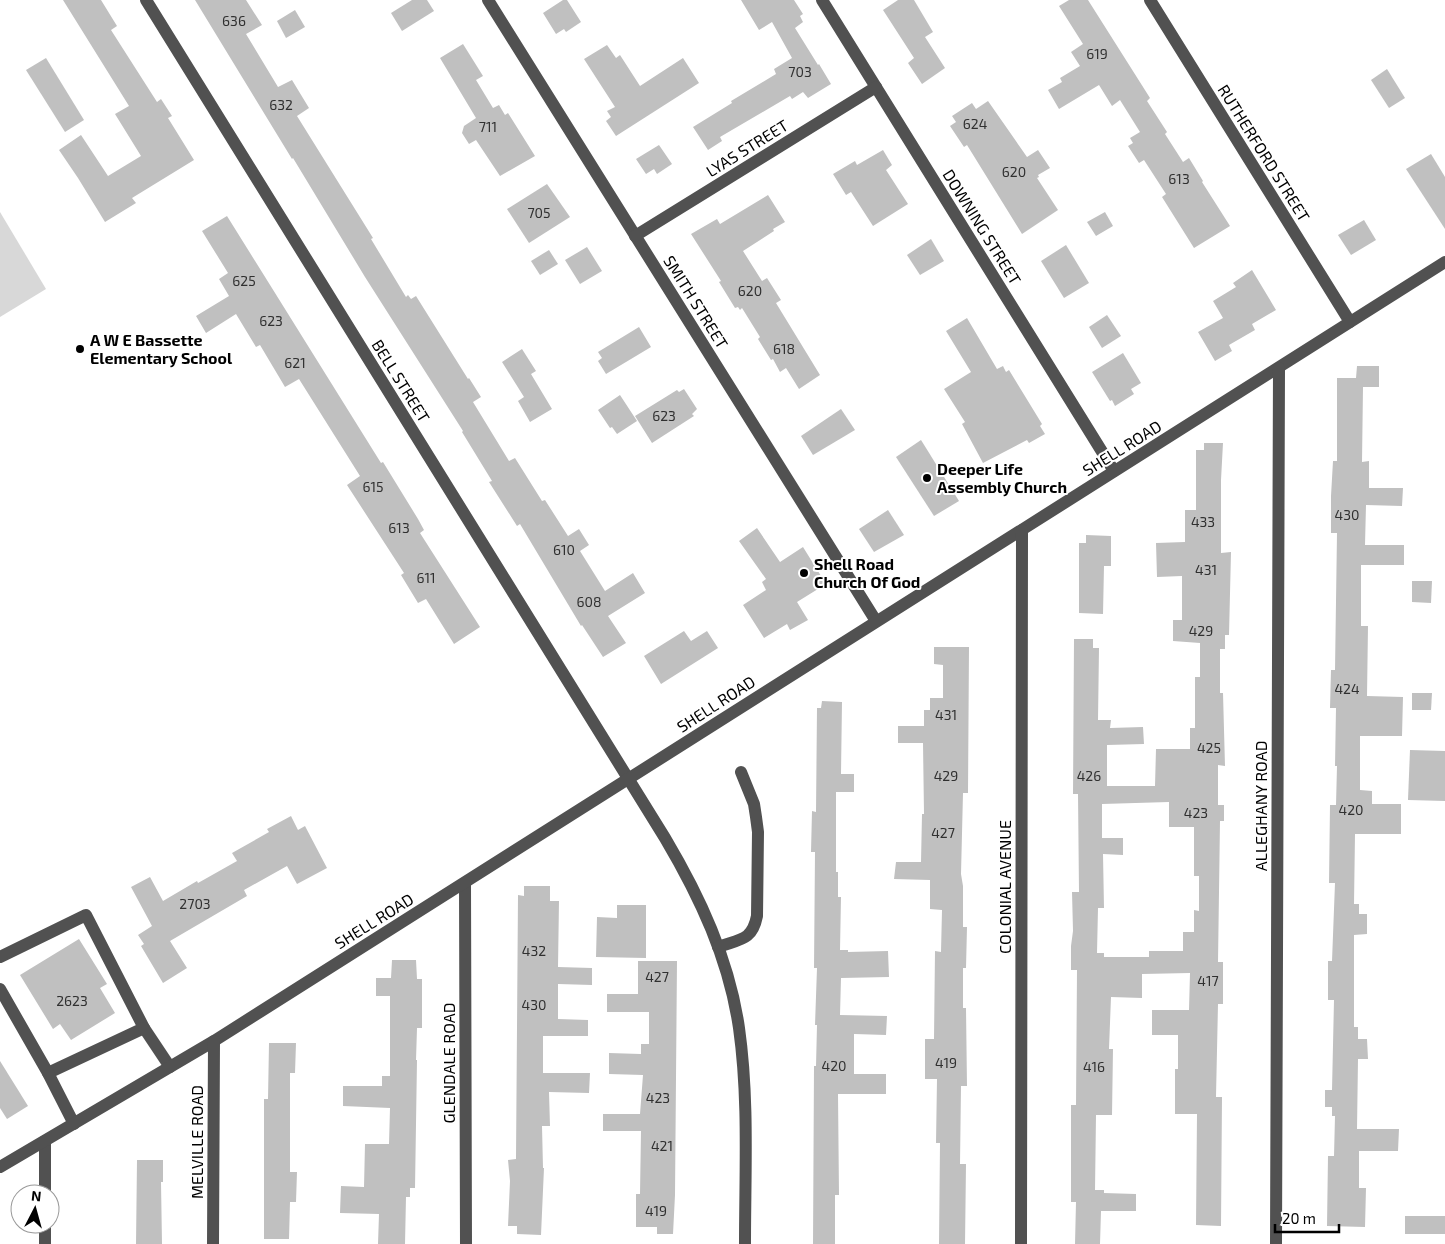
<svg xmlns="http://www.w3.org/2000/svg" width="1445" height="1244" viewBox="0 0 1445 1244" font-family="'Exo 2',sans-serif">
	<style>
		.green { fill: #d8d8d8 }
		.building { fill: #c0c0c0; fill-rule: evenodd }
		.lines { fill: none; stroke-linecap: round; stroke-linejoin: round }
		.minor { stroke: #515151; stroke-width: 12 }
		.poi-dot { fill: #000; stroke: #fff; stroke-width: 2 }
		.labels { text-anchor: middle; stroke-width: 4; stroke-linejoin: round; paint-order: stroke }
		.number-label { font-size: 14px; fill: #303030 }
		.street-label { font-size: 16px; fill: #000; stroke: #fff }
		.poi-label { font-size: 16px; font-weight: bold; fill: #000; stroke: #fff; text-anchor: start }
	</style>
	<rect width="100%" height="100%" fill="#fff"/>
	<path class="green" d="M0 212 46 289 0 317Z"/>
	<g class="building">
		<path d="M63 0H101L117 26 111 30 157 102 161 99 172 116 168 118 194 160 132 198 136 203 105 222 78 178 59 150 81 135 108 176 141 156 115 114 129 106Z"/>
		<path d="M195 0H246L262 25 246 34 278 87 292 80 309 108 297 116 373 238 371 239 406 297 408 295 411 299 416 296 468 379 469 378 481 397 473 402 509 461 515 458 542 501 545 500 568 536 579 529 589 545 580 551 605 591 633 573 645 593 608 616 626 643 603 657 582 625 581 626 520 524 517 526 489 482 492 481 462 432 463 431 365 277 293 158 292 159Z"/>
		<path d="M412 0H427L434 11 402 31 391 13Z"/>
		<path d="M563 0H567L581 22 566 32 564 29 556 34 543 13Z"/>
		<path d="M741 0H794L803 14 800 16 803 22 795 28 818 65 819 64 831 84 808 98 803 92 792 99 790 96 720 137 722 141 708 150 693 127 732 103 731 101 776 74 774 69 792 58 772 22 759 30Z"/>
		<path d="M898 0H914L933 32 925 37 945 68 922 84 908 63 914 58 883 10Z"/>
		<path d="M1069 0H1088L1150 98 1147 101 1167 132 1165 134 1183 162 1189 158 1203 181 1202 182 1230 226 1194 248 1162 197 1166 194 1144 160 1139 163 1128 146 1133 143 1130 138 1140 132 1120 100 1112 106 1099 85 1059 109 1048 90 1062 82 1060 78 1080 66 1071 52 1083 44 1059 6Z"/>
		<path d="M295 10 305 27 286 38 277 21Z"/>
		<path d="M463 44 483 76 476 80 493 108 499 105 505 115 508 113 535 156 500 176 476 140 469 144 462 133 464 126 476 118 440 58Z"/>
		<path d="M607 45 616 58 620 55 640 86 683 58 699 83 616 136 606 121 611 117 607 111 615 107 584 59Z"/>
		<path d="M46 58 84 120 65 132 26 70Z"/>
		<path d="M1387 69 1405 98 1389 108 1371 80Z"/>
		<path d="M988 101 1027 157 1038 150 1050 168 1038 175 1039 177 1037 178 1058 210 1022 234 967 145 964 147 950 126 956 122 952 116 972 103 976 109Z"/>
		<path d="M659 145 672 164 657 174 654 169 646 174 636 159Z"/>
		<path d="M883 150 892 165 886 170 908 204 873 226 851 192 846 195 833 174 855 161 857 165Z"/>
		<path d="M1431 154 1445 177V229L1406 169Z"/>
		<path d="M547 184 570 217 529 243 507 209Z"/>
		<path d="M768 195 785 222 773 229 774 231 743 251 762 281 767 278 781 300 776 303 820 375 799 389 786 368 780 372 773 359 771 360 758 339 760 337 742 308 740 310 738 307 735 308 719 282 721 281 691 234 717 219 720 224Z"/>
		<path d="M1105 212 1113 226 1096 236 1087 222Z"/>
		<path d="M227 216 381 463 383 462 418 519 424 530 420 533 480 627 454 644 426 599 418 603 401 575 404 573 347 485 360 476 299 379 285 387 260 345 256 347 236 314 206 333 196 316 229 296 219 279 228 273 202 231Z"/>
		<path d="M1364 220 1376 240 1351 255 1338 235Z"/>
		<path d="M931 239 944 261 920 275 907 255Z"/>
		<path d="M1066 245 1089 283 1064 298 1041 261Z"/>
		<path d="M587 247 602 271 580 284 565 260Z"/>
		<path d="M549 250 558 264 540 275 531 261Z"/>
		<path d="M1252 270 1276 310 1252 324 1255 330 1229 345 1232 351 1215 361 1198 332 1223 318 1213 301 1236 287 1233 283Z"/>
		<path d="M1107 315 1121 336 1102 348 1089 327Z"/>
		<path d="M967 318 997 369 1003 366 1006 372 1009 370 1042 424 1040 426 1045 434 1029 443 1027 440 983 463 962 424 965 422 944 389 971 372 946 331Z"/>
		<path d="M639 327 651 347 606 374 598 361 602 358 598 352Z"/>
		<path d="M522 349 536 371 531 374 552 409 530 422 518 401 524 397 502 362Z"/>
		<path d="M1123 353 1141 383 1131 389 1134 394 1115 406 1112 400 1110 401 1092 372Z"/>
		<path d="M1357 366H1379V387H1363L1362 462 1369 461V488H1403L1402 506 1366 505 1365 545H1404V565H1361V626H1368L1367 696 1403 697 1402 736H1360V790L1372 791V804H1401V834H1355L1354 904H1359V914H1367V934L1354 935V1027H1358V1039H1367L1368 1059H1358L1357 1129H1399L1398 1151H1359V1188H1366L1365 1227 1327 1226 1328 1156H1334L1335 1116H1332V1107H1325V1090H1332L1334 1000H1328V961H1332L1335 883H1329L1330 805H1336L1337 766H1335L1336 708H1330L1331 670H1335L1337 533H1331V496L1333 461H1337V378H1356Z"/>
		<path d="M684 389 697 409 692 414 694 416 652 443 635 416 677 390 679 392Z"/>
		<path d="M620 395 637 421 617 434 612 427 610 428 598 410Z"/>
		<path d="M841 409 855 430 813 455 801 436Z"/>
		<path d="M921 440 959 501 934 516 896 457Z"/>
		<path d="M1204 443H1223L1221 480V553L1231 552 1229 635H1225V649H1220V693H1223L1225 766 1218 765V805H1224V821H1220L1218 962H1223V1004H1218L1216 1097H1222L1221 1226 1196 1225 1197 1114H1175V1069H1178V1035H1152V1010H1189L1190 973 1142 974V998L1111 997 1109 1049H1113L1112 1115H1096L1095 1190H1104V1193L1136 1194V1211H1101L1100 1244H1075L1076 1202H1071V1105H1076L1077 970H1071V946L1073 931 1072 892H1079L1078 794H1073L1074 639H1093V648H1099L1098 720H1111L1110 728 1143 727 1144 744 1107 745V786H1155L1156 749H1190V728H1195V677H1200V643L1173 641V620H1182V576L1157 577 1156 543 1185 542V510H1196V450H1204ZM1169 802V827H1194V876H1199V911L1194 910V932H1183V951H1149V957H1104V953H1097L1098 908H1104L1103 854 1123 855V838H1102V804Z"/>
		<path d="M888 510 904 535 874 552 859 529Z"/>
		<path d="M757 528 780 562 803 547 826 584 797 602 808 620 790 630 787 624 764 638 743 605 766 590 762 582 766 579 739 541Z"/>
		<path d="M1086 535 1111 536V566H1104L1103 614 1079 613V543H1086Z"/>
		<path d="M1412 581H1432L1431 603 1412 602Z"/>
		<path d="M684 631 691 641 707 631 718 648 661 684 644 656Z"/>
		<path d="M934 647H969L968 793H963L961 874 963 886V927H967L966 968H963V1008H966L967 1086H961L960 1164H966L965 1244H939L940 1143H936L937 1079H925V1039H934L935 951 941 952 942 910 930 909V880L894 879 896 862H921L922 814H924L923 743H898V726H924V710H930V698H943V665L934 664Z"/>
		<path d="M1412 693H1432L1431 710H1412Z"/>
		<path d="M822 701 842 702 841 774H854V792H836V872H838V897H841L840 950H848V952L888 951 889 977 841 978 840 1015 887 1016 886 1035 854 1034V1074H886V1094H838L839 1195H835V1244H813L814 1066H816L817 1025H815L817 968H814L815 852H811L812 811 816 812 817 708H821Z"/>
		<path d="M1410 750 1445 751V801L1408 800Z"/>
		<path d="M291 816 298 830 305 826 327 868 297 884 287 866 244 890 247 896 170 941 187 968 163 983 141 946 144 944 138 935 152 926 131 887 150 877 163 901 197 881 198 883 237 861 232 853 269 832 267 829Z"/>
		<path d="M524 886H550V901H559L558 967 592 968V985L558 984V1019L588 1020V1036H543V1073H590L589 1093 549 1092 550 1126H542L543 1168H544L541 1235 517 1234V1226H508L510 1181 508 1160 516 1159 518 895 524 896Z"/>
		<path d="M617 905H646V958L596 957 597 917 617 918Z"/>
		<path d="M79 939 107 984 100 988 115 1013 71 1040 60 1024 53 1029 20 975Z"/>
		<path d="M392 960H416L417 979H422V1028H417L416 1060H417L415 1188H410V1197H406L405 1244H378L379 1214 340 1213 341 1186 364 1187 365 1144H389L390 1108 343 1106V1086H382V1076H390V996H376V978H391Z"/>
		<path d="M638 961H677L675 1195 673 1234H657V1227H636V1194H640L641 1131H603V1114H640L643 1075 609 1074V1053L641 1054V1044H649V1012H607V994H638Z"/>
		<path d="M269 1043H296L295 1073H290V1172H297L296 1202H290L289 1239H264V1099H268Z"/>
		<path d="M0 1061 28 1106 7 1119 0 1108Z"/>
		<path d="M137 1160H163V1182H161L162 1244H136Z"/>
		<rect x="1405" y="1216" width="40" height="18"/>
	</g>
	<g class="lines">
		<g class="minor">
			<path d="M146 0 665 838C700 897 729 959 739 1028 749 1099 745 1172 745 1244"/>
			<path d="M488 0 876 621"/>
			<path d="M822 0 1114 471"/>
			<path d="M1150 0 1350 322"/>
			<path d="M635 236 876 87"/>
			<path d="M465 883 466 1244"/>
			<path d="M718 947C740 939 752 941 757 916L758 832 756 817 754 804 741 772"/>
			<path d="M0 957 86 915 144 1028 48 1073"/>
			<path d="M0 989 48 1073 74 1124"/>
			<path d="M144 1028 170 1067"/>
			<path d="M45 1141V1194"/>
			<path d="M0 1167 214 1041 1445 262"/>
			<path d="M45 1224V1244"/>
			<path d="M213 1244 214 1041"/>
			<path d="M1021 1244 1022 530"/>
			<path d="M1276 1244 1279 368"/>
		</g>
	</g>
	<g class="poi-dot">
		<circle cx="80" cy="349" r="5"/>
		<circle cx="927" cy="478" r="5"/>
		<circle cx="804" cy="573" r="5"/>
	</g>
	<g class="labels">
		<g class="number-label">
			<text x="234" y="26">636</text>
			<text x="1097" y="59">619</text>
			<text x="800" y="77">703</text>
			<text x="281" y="110">632</text>
			<text x="975" y="129">624</text>
			<text x="488" y="132">711</text>
			<text x="1014" y="177">620</text>
			<text x="1179" y="184">613</text>
			<text x="539" y="218">705</text>
			<text x="244" y="286">625</text>
			<text x="750" y="296">620</text>
			<text x="271" y="326">623</text>
			<text x="784" y="354">618</text>
			<text x="295" y="368">621</text>
			<text x="664" y="421">623</text>
			<text x="373" y="492">615</text>
			<text x="1347" y="520">430</text>
			<text x="1203" y="527">433</text>
			<text x="399" y="533">613</text>
			<text x="564" y="555">610</text>
			<text x="1206" y="575">431</text>
			<text x="426" y="583">611</text>
			<text x="589" y="607">608</text>
			<text x="1201" y="636">429</text>
			<text x="1347" y="694">424</text>
			<text x="946" y="720">431</text>
			<text x="1209" y="753">425</text>
			<text x="946" y="781">429</text>
			<text x="1089" y="781">426</text>
			<text x="1351" y="815">420</text>
			<text x="1196" y="818">423</text>
			<text x="943" y="838">427</text>
			<text x="195" y="909">2703</text>
			<text x="534" y="956">432</text>
			<text x="657" y="982">427</text>
			<text x="1208" y="986">417</text>
			<text x="72" y="1006">2623</text>
			<text x="534" y="1010">430</text>
			<text x="946" y="1068">419</text>
			<text x="834" y="1071">420</text>
			<text x="1094" y="1072">416</text>
			<text x="658" y="1103">423</text>
			<text x="662" y="1151">421</text>
			<text x="656" y="1216">419</text>
		</g>
		<g class="street-label">
			<text transform="translate(747 148) rotate(-32)" y="6">LYAS STREET</text>
			<text transform="translate(1264 153) rotate(58)" y="6">RUTHERFORD STREET</text>
			<text transform="translate(982 227) rotate(58)" y="6">DOWNING STREET</text>
			<text transform="translate(696 302) rotate(58)" y="6">SMITH STREET</text>
			<text transform="translate(401 381) rotate(58)" y="6">BELL STREET</text>
			<text transform="translate(1122 448) rotate(-32)" y="6">SHELL ROAD</text>
			<text transform="translate(716 704) rotate(-33)" y="6">SHELL ROAD</text>
			<text transform="translate(1261 806) rotate(-90)" y="6">ALLEGHANY ROAD</text>
			<text transform="translate(1005 887) rotate(-90)" y="6">COLONIAL AVENUE</text>
			<text transform="translate(374 921) rotate(-32)" y="6">SHELL ROAD</text>
			<text transform="translate(449 1063) rotate(-90)" y="6">GLENDALE ROAD</text>
			<text transform="translate(197 1142) rotate(-90)" y="6">MELVILLE ROAD</text>
		</g>
		<g class="poi-label">
			<text x="90" y="346">A W E Bassette<tspan x="90" dy="18">Elementary School</tspan></text>
			<text x="937" y="475">Deeper Life<tspan x="937" dy="18">Assembly Church</tspan></text>
			<text x="814" y="570">Shell Road<tspan x="814" dy="18">Church Of God</tspan></text>
		</g>
	</g>
	<g transform="translate(35 1209) rotate(6)"><circle r="24" fill="#ffffff" stroke="#999999"/>
	<path d="M0-4L9 19L0 12L-9 19Z" fill="#000000"/>
	<text y="-8" font-size="14" font-weight="bold" text-anchor="middle" fill="#000000">N</text>
	</g>
	<path d="M1275 1224v8h64v-8" fill="none" stroke="#000000" stroke-width="2.5"/>
	<text x="1282" y="1224" font-size="15" fill="#000000" stroke="#ffffff" stroke-width="4" paint-order="stroke">20 m</text>
</svg>
